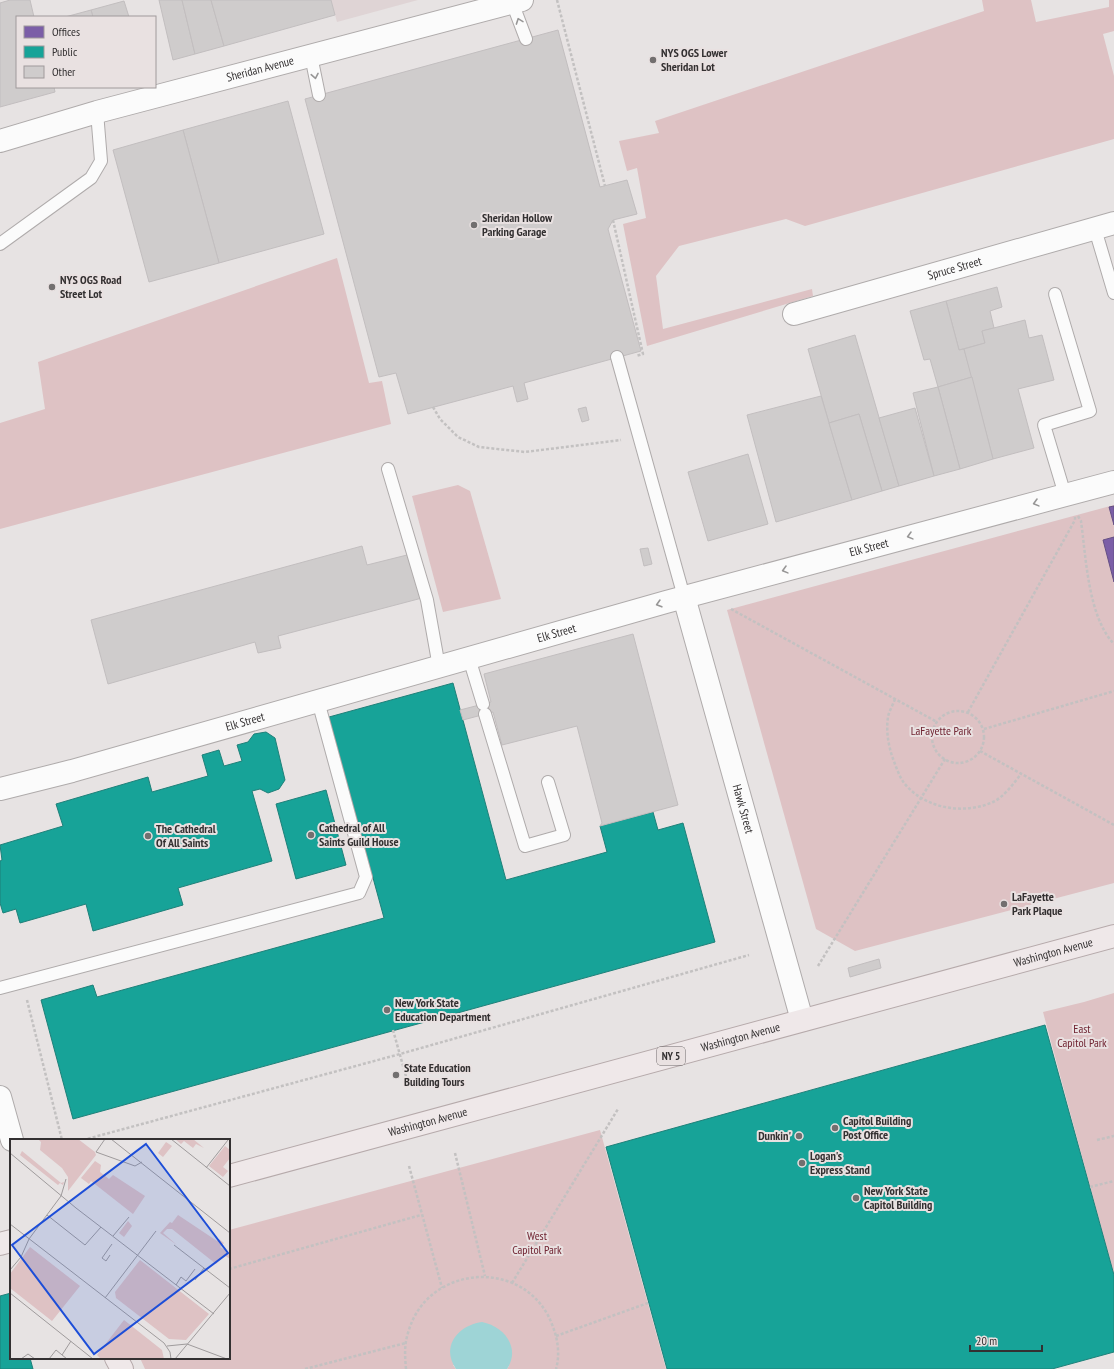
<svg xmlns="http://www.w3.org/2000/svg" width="1114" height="1369" viewBox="0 0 1114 1369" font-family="'PT Sans Narrow',sans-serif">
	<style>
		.built { fill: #dfd4d5 }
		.green { fill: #dec2c4 }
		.water { fill: #9ed4d6 }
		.offices { fill: #7b5ea7; stroke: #655084 }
		.public { fill: #17a398; stroke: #1f8079 }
		.building { fill: #cfcccc; stroke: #c2bebf }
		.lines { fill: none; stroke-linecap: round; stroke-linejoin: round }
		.lane-casing { stroke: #afabab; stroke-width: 14 }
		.street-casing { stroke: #afabab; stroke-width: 24 }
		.primary-casing { stroke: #b6aaab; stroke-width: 24 }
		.path { stroke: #c3c1c1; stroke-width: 2.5; stroke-dasharray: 3 2; stroke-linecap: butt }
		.lane { stroke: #fbfbfb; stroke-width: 12 }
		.street { stroke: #fbfbfb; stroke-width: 22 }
		.primary { stroke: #efe8e9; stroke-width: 22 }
		.oneway { stroke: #979696 }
		.poi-dot { fill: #726f6f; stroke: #e9e1e1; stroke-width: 1.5 }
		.labels { text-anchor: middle; stroke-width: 4; stroke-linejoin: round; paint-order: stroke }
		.shield { fill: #e9e1e1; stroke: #6a6566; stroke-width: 1 }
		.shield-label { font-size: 11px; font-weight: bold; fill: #333031 }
		.poi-label { font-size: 12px; font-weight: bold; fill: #333031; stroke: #e9e1e1; text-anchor: start }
		.street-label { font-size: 12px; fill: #333031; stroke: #e9e1e1 }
		.park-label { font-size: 12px; fill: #702432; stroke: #e9e1e1 }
		.inset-road { fill: none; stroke: #9f9b9c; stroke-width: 1 }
		.view { fill: #1d4ed8; fill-opacity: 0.15; stroke: #1d4ed8; stroke-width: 2 }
		.inset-edge { fill: none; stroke: #333031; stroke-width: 2 }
	</style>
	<rect width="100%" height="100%" fill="#e7e3e3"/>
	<path class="built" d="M331 0H418L337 22Z"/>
	<g class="green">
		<path d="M982 0H1031L1036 22 1109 7V0H1114V31L1103 34 1114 76V139L805 226 786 219 679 246 656 276 663 329 812 289 813 296 647 346 623 224 646 218 637 168 627 171 619 141 659 133 655 121 984 11Z"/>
		<path d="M337 258 369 383 382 381 391 424 0 529V423L45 409 38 362Z"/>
		<path d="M458 485 470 491 501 599 443 612 412 496Z"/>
		<path d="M1114 505V883L855 951 816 929 727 610Z"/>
		<path d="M1114 993V1275L1043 1012 1084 1002Z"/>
		<path d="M600 1130 666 1369H507L509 1366 453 1365 456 1369H145L140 1358H229V1230Z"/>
	</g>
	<path class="water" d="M482 1322C504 1326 521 1348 507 1369H456C440 1346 459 1325 482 1322Z"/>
	<g class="offices">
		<path d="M1114 506V525L1109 507Z"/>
		<path d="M1114 537V582L1103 540Z"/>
	</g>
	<g class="public">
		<path d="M453 683 506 880 607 852 600 826 653 812 658 830 683 823 715 942 73 1119 41 1000 93 985 97 997 384 918 329 717Z"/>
		<path d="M266 732 275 738 285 780 279 789 268 793 260 789 252 791 272 861 178 888 183 905 93 931 86 904 20 923 16 909 3 913 0 903V861L2 860 0 845 63 826 56 804 148 777 152 792 208 776 202 755 219 750 224 766 242 761 237 745 248 742 254 734Z"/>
		<path d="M326 790 346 865 296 879 276 804Z"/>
		<path d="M1045 1025 1114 1275V1352L1052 1369H667L606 1147Z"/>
		<path d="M11 1293V1358H30L33 1369H0V1296Z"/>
	</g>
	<g class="building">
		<path d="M10 0H30L34 17H17V87H54L55 92 0 107V3Z"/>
		<path d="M159 0H182L195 54 173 60Z"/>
		<path d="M182 0H211L224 46 195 54Z"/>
		<path d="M211 0H331L335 15 224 46Z"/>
		<path d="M124 1 129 17H93L91 10Z"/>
		<path d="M91 10 93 17H65Z"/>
		<path d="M558 30 600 187 627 180 637 214 613 220 608 229 641 351 524 383 528 399 517 402 513 386 408 414 396 373 379 377 305 99Z"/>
		<path d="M288 101 324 234 219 263 183 130Z"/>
		<path d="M183 130 219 263 149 282 113 150Z"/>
		<path d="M997 287 1002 307 990 311 994 328 982 331 985 343 959 350 946 301Z"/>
		<path d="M946 301 959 350 964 349 972 377 938 387 930 359 924 360 910 311Z"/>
		<path d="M1025 320 1029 338 1042 335 1054 380 1018 389 1034 448 993 459 964 349 985 343 982 331Z"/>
		<path d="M855 335 899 486 882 491 859 414 829 423 808 349Z"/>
		<path d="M972 377 993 459 960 469 938 387Z"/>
		<path d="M938 387 960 469 934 476 913 393Z"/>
		<path d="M821 396 852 500 776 522 747 415Z"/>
		<path d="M586 407 589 420 582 422 578 409Z"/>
		<path d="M915 408 934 476 899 486 879 418Z"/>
		<path d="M859 414 882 491 852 500 829 423Z"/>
		<path d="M748 454 768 524 708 541 688 472Z"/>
		<path d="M362 546 367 565 411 554 422 598 278 636 281 648 258 653 255 642 108 684 91 620Z"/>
		<path d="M648 548 652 564 644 566 640 549Z"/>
		<path d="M633 634 678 805 600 826 602 823 577 726 502 745 493 712 463 720 460 710 491 702 484 674Z"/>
		<path d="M879 959 881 968 850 977 848 968Z"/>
	</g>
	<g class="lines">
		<g class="lane-casing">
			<g id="lane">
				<path d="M512 2 526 39"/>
				<path d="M311 56 319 95"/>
				<path d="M1095 229 1114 293"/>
				<path d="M0 244 91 178 101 161 97 112"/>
				<path d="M1055 294 1090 411 1044 425 1065 495"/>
				<path d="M617 357 684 597"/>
				<path d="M388 469 427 600 439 667"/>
				<path d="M469 658 483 704"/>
				<path d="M485 714 525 846 564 835 548 782"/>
				<path d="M0 988 359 893 366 877 318 701"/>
			</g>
		</g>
		<g class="street-casing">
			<g id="street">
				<path id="s1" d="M0 141 97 112 522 0"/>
				<path id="s2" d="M794 314 1114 223"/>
				<path id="s3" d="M684 597 802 1020"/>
				<path id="s4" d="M0 789 72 771 666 602 1114 482"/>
				<path d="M0 1097 12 1140"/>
			</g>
		</g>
		<g class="primary-casing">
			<g id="primary">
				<path id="s5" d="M229 1176 1114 936"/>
				<path d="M0 1244 11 1241"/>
				<path d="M116 1358 122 1369"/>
			</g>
		</g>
		<g class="path">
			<path d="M557 0 605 186"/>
			<path d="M613 220 643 354 636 356"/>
			<path d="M433 407 440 419 458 437 479 447 525 452 621 440"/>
			<path d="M1078 516 1081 521C1086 557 1088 617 1114 644"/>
			<path d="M731 609 937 722"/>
			<path d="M895 699C893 705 889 711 888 717 886 730 888 743 892 756 895 764 899 776 904 783 925 809 964 815 993 802 1004 797 1014 783 1021 774"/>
			<circle cx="958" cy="737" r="26"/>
			<path d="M968 712 1075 520V516"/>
			<path d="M984 729 1114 691"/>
			<path d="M980 751 1114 825"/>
			<path d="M818 966 945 759"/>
			<path d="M27 1000 62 1140"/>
			<path d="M393 1030 407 1080"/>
			<path d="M83 1140 400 1054 749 955"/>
			<path d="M1097 1140 1114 1136"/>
			<path d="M455 1153 485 1276"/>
			<path d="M409 1166 442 1288"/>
			<path d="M1090 1187 1114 1181"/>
			<path d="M229 1269 421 1215"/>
			<path d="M512 1283 618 1109"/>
			<path d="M556 1336 648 1303"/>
			<path d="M305 1369 406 1343"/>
			<path d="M406 1369C405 1357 404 1345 408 1333 427 1262 529 1257 553 1327 558 1340 560 1355 556 1369"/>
		</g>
		<use href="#lane" class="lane"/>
		<use href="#street" class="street"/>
		<use href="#primary" class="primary"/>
	</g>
	<defs><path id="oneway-chevron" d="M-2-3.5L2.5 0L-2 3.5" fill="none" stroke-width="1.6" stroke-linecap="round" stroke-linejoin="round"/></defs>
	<g class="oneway">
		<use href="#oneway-chevron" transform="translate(519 21) rotate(-110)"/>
		<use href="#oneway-chevron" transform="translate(315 76) rotate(79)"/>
		<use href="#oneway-chevron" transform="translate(1036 503) rotate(165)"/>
		<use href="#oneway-chevron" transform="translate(910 536) rotate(165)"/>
		<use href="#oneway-chevron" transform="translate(785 570) rotate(165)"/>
		<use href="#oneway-chevron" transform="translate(659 604) rotate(164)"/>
	</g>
	<g class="poi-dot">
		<circle cx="653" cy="60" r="4"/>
		<circle cx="474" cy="225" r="4"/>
		<circle cx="52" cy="287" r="4"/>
		<circle cx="311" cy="835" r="4"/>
		<circle cx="148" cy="836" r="4"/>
		<circle cx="1004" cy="904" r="4"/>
		<circle cx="387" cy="1010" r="4"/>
		<circle cx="396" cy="1075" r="4"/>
		<circle cx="835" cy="1128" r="4"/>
		<circle cx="799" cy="1136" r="4"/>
		<circle cx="802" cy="1163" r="4"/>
		<circle cx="856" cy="1198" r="4"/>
	</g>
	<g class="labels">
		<rect class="shield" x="657" y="1047" width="28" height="18" rx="3"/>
		<g class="shield-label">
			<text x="671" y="1060">NY 5</text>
		</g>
		<g class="poi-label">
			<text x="661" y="57">NYS OGS Lower<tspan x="661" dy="14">Sheridan Lot</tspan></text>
			<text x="482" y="222">Sheridan Hollow<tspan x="482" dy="14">Parking Garage</tspan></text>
			<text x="60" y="284">NYS OGS Road<tspan x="60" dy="14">Street Lot</tspan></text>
			<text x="319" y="832">Cathedral of All<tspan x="319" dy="14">Saints Guild House</tspan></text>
			<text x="156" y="833">The Cathedral<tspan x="156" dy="14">Of All Saints</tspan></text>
			<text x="1012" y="901">LaFayette<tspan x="1012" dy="14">Park Plaque</tspan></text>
			<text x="395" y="1007">New York State<tspan x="395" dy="14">Education Department</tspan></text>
			<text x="404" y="1072">State Education<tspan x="404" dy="14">Building Tours</tspan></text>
			<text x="843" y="1125">Capitol Building<tspan x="843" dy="14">Post Office</tspan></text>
			<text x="791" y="1140" text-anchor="end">Dunkin'</text>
			<text x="810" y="1160">Logan's<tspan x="810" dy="14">Express Stand</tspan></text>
			<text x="864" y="1195">New York State<tspan x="864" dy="14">Capitol Building</tspan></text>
		</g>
		<g class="street-label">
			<text dy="4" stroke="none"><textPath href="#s1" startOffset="270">Sheridan Avenue</textPath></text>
			<text dy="4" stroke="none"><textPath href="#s2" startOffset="167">Spruce Street</textPath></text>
			<text dy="4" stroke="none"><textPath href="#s4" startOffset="902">Elk Street</textPath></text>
			<text dy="4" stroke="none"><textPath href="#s4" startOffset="578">Elk Street</textPath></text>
			<text dy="4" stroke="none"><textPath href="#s4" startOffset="254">Elk Street</textPath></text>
			<text dy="4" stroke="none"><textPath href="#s3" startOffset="220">Hawk Street</textPath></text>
			<text dy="4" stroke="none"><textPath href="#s5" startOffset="854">Washington Avenue</textPath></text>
			<text dy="4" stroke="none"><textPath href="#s5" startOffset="530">Washington Avenue</textPath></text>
			<text dy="4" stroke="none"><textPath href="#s5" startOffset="206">Washington Avenue</textPath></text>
		</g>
		<g class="park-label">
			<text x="941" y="735">LaFayette Park</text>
			<text x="1082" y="1033">East<tspan x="1082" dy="14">Capitol Park</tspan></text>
			<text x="537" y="1240">West<tspan x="537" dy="14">Capitol Park</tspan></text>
		</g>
	</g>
	<g transform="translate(10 1139)">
		<rect width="220" height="220" fill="#e7e3e3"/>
		<path d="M28 0H68L85 13 86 16 58 52V38L52 29 30 11 31 3ZM165 0H183L194 9 186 5 183 9 174 2 171 5ZM156 3 162 7 153 18 148 14ZM215 7 220 11V19L213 28 218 32 213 38 199 27ZM12 12 51 44 54 43 53 46 50 44 48 46 10 16ZM85 22 91 26 90 33 99 40 103 36 135 57 123 75 81 42 79 45 71 39ZM168 76 207 102 209 100 214 104 210 108 220 114V120L214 116 206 125 162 90H157L153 94 167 106 150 94 160 83 162 84ZM118 82 122 87 114 98 109 94ZM20 108 70 147 42 182 0 149V135ZM130 121 199 175 176 201 159 200 106 159 105 153ZM114 181 152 211 154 220H91L87 216Z" fill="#dec2c4"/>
		<path class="inset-road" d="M95 0 86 13 125 27 132 23M101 0 220 94M161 0 220 47M0 14 66 69 204 175M196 29 218 1M37 76 75 106 91 88M0 85 154 204 160 213 161 220M103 97 119 78M19 100 51 57 56 40M164 106 220 149M100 116 96 122 92 119 102 105M0 131 11 118 19 100M185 141 194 129M166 146 171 138 176 142 185 130M0 154 83 220M95 159 146 92M157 207 177 205 217 220M52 216 61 202M11 220 18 215 25 220M39 220 46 211 57 220M165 220 220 154"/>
		<path class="view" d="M136 5 218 114 84 215 2 106Z"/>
		<rect width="220" height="220" class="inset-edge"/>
	</g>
	<rect x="16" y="16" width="140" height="72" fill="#e9e1e1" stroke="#a09a9b"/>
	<rect x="24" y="26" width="20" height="12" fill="#7b5ea7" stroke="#a09a9b"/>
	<text x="52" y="36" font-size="12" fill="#333031">Offices</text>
	<rect x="24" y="46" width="20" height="12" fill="#17a398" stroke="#a09a9b"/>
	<text x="52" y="56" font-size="12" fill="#333031">Public</text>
	<rect x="24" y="66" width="20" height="12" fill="#cfcccc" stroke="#a09a9b"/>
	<text x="52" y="76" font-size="12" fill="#333031">Other</text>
	<path d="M970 1345v6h72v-6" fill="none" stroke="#333031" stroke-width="2"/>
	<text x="976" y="1345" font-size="12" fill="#333031" stroke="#e9e1e1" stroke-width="3" paint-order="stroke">20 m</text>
</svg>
